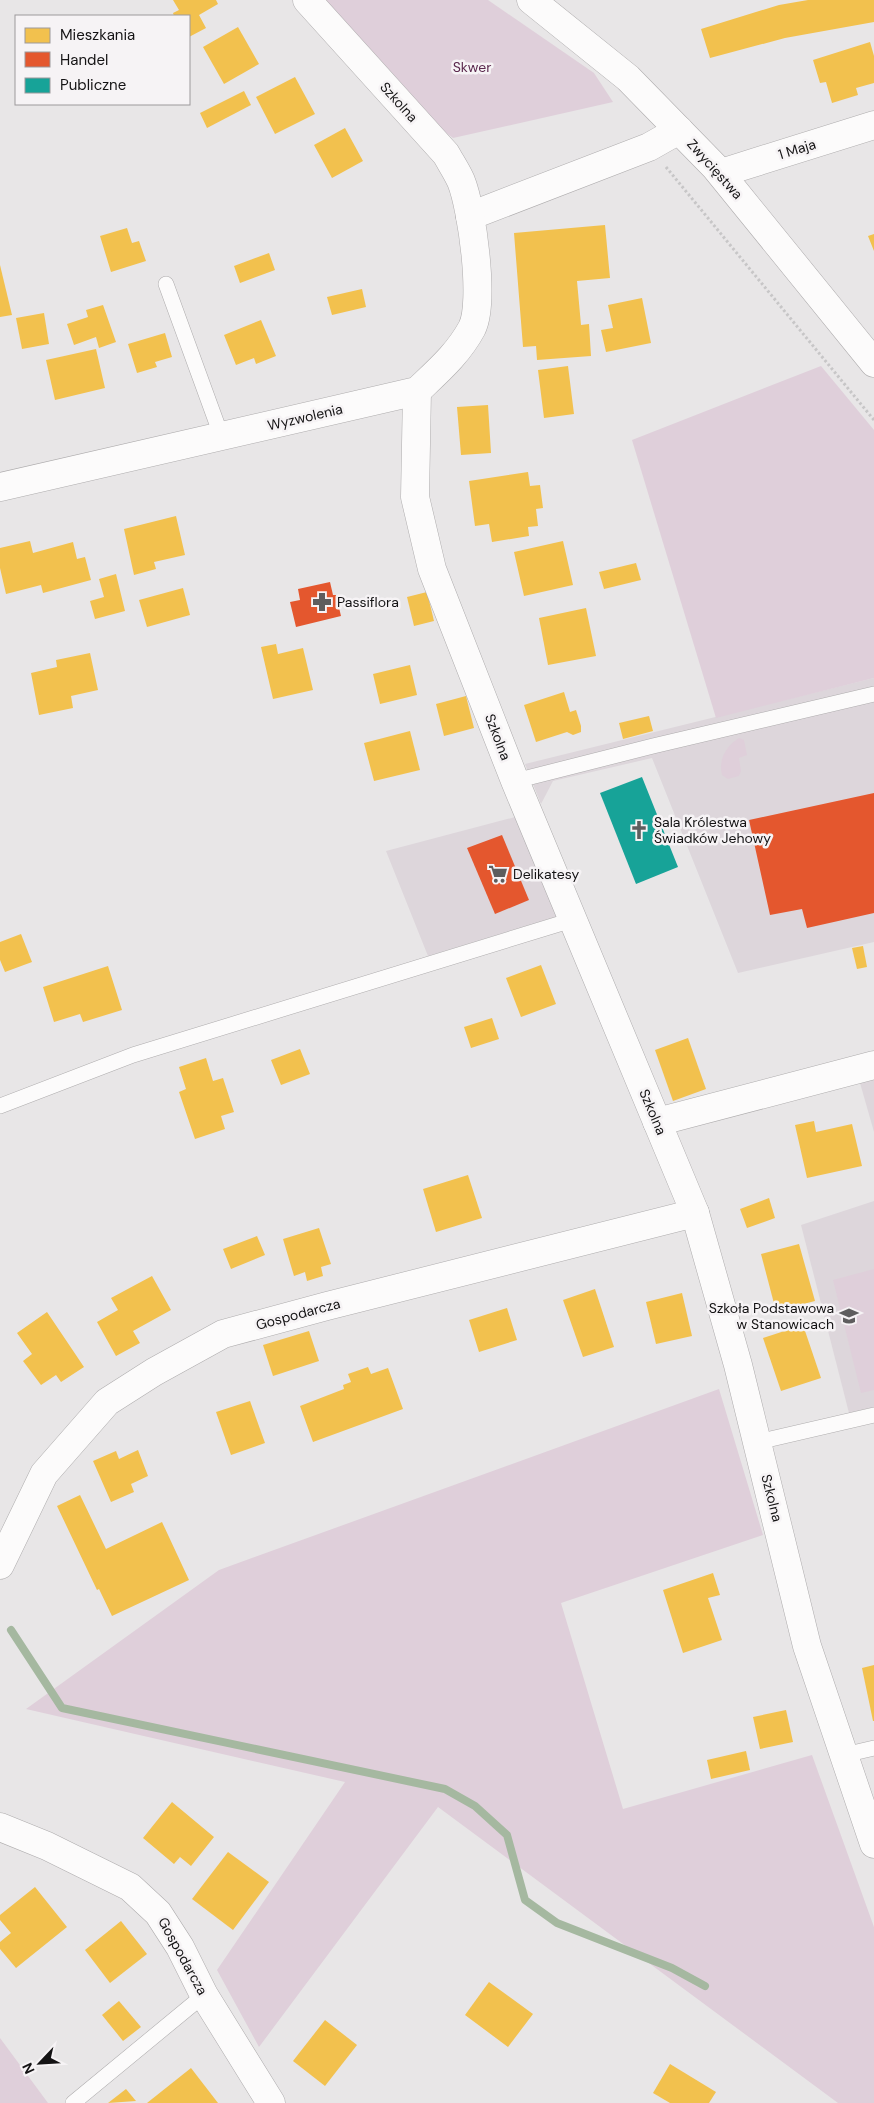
<svg xmlns="http://www.w3.org/2000/svg" width="874" height="2103" viewBox="0 0 874 2103" font-family="'DM Sans',sans-serif">
	<style>
		.built { fill: #ddd6db }
		.green { fill: #dfcfda }
		.homes { fill: #f2c14e }
		.shops { fill: #e4572e }
		.public { fill: #17a398 }
		.lines { fill: none; stroke-linecap: round; stroke-linejoin: round }
		.stream { stroke: #a5b8a0; stroke-width: 8 }
		.lane-casing { stroke: #aeacad; stroke-width: 16 }
		.street-casing { stroke: #aeacad; stroke-width: 29 }
		.secondary-casing { stroke: #aeacad; stroke-width: 29 }
		.path { stroke: #c7c6c7; stroke-width: 3; stroke-dasharray: 2.5 2.5; stroke-linecap: butt }
		.lane { stroke: #fcfbfb; stroke-width: 15 }
		.street { stroke: #fcfbfb; stroke-width: 28 }
		.secondary { stroke: #fcfbfb; stroke-width: 28 }
		.labels { text-anchor: middle; stroke-width: 5; stroke-linejoin: round; paint-order: stroke }
		.park-label { font-size: 14px; fill: #5b294e; stroke: #f6f3f5 }
		.street-label { font-size: 14px; fill: #141314; stroke: #f6f3f5 }
		.poi-label { font-size: 14px; fill: #141314; stroke: #f6f3f5; text-anchor: start }
	</style>
	<rect width="100%" height="100%" fill="#e8e6e7"/>
	<g class="built">
		<path d="M874 678V942L738 973 652 758 553 781 541 804 525 764Z"/>
		<path d="M519 816 562 915 428 956 386 851Z"/>
		<path d="M874 1073V1132L858 1076Z"/>
		<path d="M874 1201V1407L849 1413 801 1225Z"/>
	</g>
	<g class="green">
		<path d="M322 0H488L594 73 613 102 453 138 437 126Z"/>
		<path d="M821 366 874 430V678L716 718 632 440Z"/>
		<path d="M739 738 744 740 747 755 739 758 741 771 739 776 728 779 722 775C718 760 726 746 739 738Z"/>
		<path d="M874 1269V1390L861 1393 833 1280Z"/>
		<path d="M719 1389 763 1535 561 1603 623 1809 812 1755 874 1927V2103H838L438 1807 259 2047 217 1970 345 1782 26 1709 219 1570Z"/>
		<path d="M0 2038 48 2103H0Z"/>
	</g>
	<g class="homes">
		<path d="M173 0H216L218 4 199 15 206 28 189 37V16H174L173 13 179 10Z"/>
		<path d="M808 0H874V22L785 38 710 58 701 29 779 5Z"/>
		<path d="M238 27 259 64 224 84 203 47Z"/>
		<path d="M870 42 874 56V83L856 88 858 95 832 103 826 82 820 83 813 60Z"/>
		<path d="M295 77 315 114 275 134 256 97Z"/>
		<path d="M244 91 251 105 207 128 200 113Z"/>
		<path d="M345 128 363 161 332 178 314 145Z"/>
		<path d="M605 225 610 278 577 281 581 325 589 324 591 356 537 360 536 346 523 347 514 233Z"/>
		<path d="M127 228 132 243 139 241 146 261 111 272 100 236Z"/>
		<path d="M874 234V251L868 236Z"/>
		<path d="M269 253 275 270 240 283 234 266Z"/>
		<path d="M0 265 12 315 0 317Z"/>
		<path d="M362 289 366 307 332 315 327 297Z"/>
		<path d="M642 298 651 343 606 352 601 330 613 328 608 305Z"/>
		<path d="M103 305 116 342 99 348 96 337 74 345 67 324 88 317 86 310Z"/>
		<path d="M44 313 49 344 22 349 16 318Z"/>
		<path d="M261 320 276 356 256 364 254 358 236 365 224 335Z"/>
		<path d="M165 333 172 357 155 362 157 367 137 373 128 344Z"/>
		<path d="M96 349 105 388 55 400 46 360Z"/>
		<path d="M568 366 574 414 544 418 538 370Z"/>
		<path d="M488 405 491 453 461 455 457 407Z"/>
		<path d="M528 472 530 486 540 485 543 508 536 509 538 526 528 527 529 536 492 542 489 524 475 526 469 481Z"/>
		<path d="M176 516 185 555 154 562 156 569 134 575 124 529Z"/>
		<path d="M30 541 33 553 73 542 77 559 85 557 91 580 43 593 41 585 6 594 0 568V548Z"/>
		<path d="M563 541 573 585 524 596 514 552Z"/>
		<path d="M636 563 641 580 604 589 599 572Z"/>
		<path d="M116 574 125 611 95 619 90 601 104 597 99 579Z"/>
		<path d="M183 588 190 615 147 627 139 600Z"/>
		<path d="M427 592 434 621 414 626 407 597Z"/>
		<path d="M586 608 596 656 548 665 539 618Z"/>
		<path d="M276 644 278 654 303 648 313 690 273 699 261 647Z"/>
		<path d="M90 653 98 690 71 696 73 708 39 715 31 673 57 667 56 660Z"/>
		<path d="M410 665 417 695 380 704 373 674Z"/>
		<path d="M564 692 570 712 576 710 581 726V732L573 735 567 732 536 742 524 705Z"/>
		<path d="M466 696 474 728 444 736 436 704Z"/>
		<path d="M649 716 653 731 623 739 619 723Z"/>
		<path d="M410 731 420 770 374 781 364 743Z"/>
		<path d="M21 934 32 962 5 972 0 960V942Z"/>
		<path d="M863 946 867 967 857 969 852 948Z"/>
		<path d="M541 965 556 1004 521 1017 506 978Z"/>
		<path d="M108 966 122 1010 83 1022 80 1014 54 1022 43 987Z"/>
		<path d="M492 1018 499 1039 471 1048 464 1027Z"/>
		<path d="M688 1038 706 1089 673 1101 655 1050Z"/>
		<path d="M300 1049 310 1074 281 1085 271 1060Z"/>
		<path d="M206 1058 213 1081 223 1078 234 1112 221 1116 225 1129 195 1139 179 1092 186 1089 179 1067Z"/>
		<path d="M814 1121 816 1132 852 1124 862 1166 807 1178 795 1125Z"/>
		<path d="M468 1175 482 1218 436 1232 423 1189Z"/>
		<path d="M769 1198 775 1218 747 1228 740 1209Z"/>
		<path d="M319 1228 331 1264 321 1267 323 1276 307 1281 305 1272 294 1276 283 1239Z"/>
		<path d="M257 1236 265 1255 231 1269 223 1249Z"/>
		<path d="M799 1244 815 1301 776 1311 761 1254Z"/>
		<path d="M152 1276 171 1310 133 1331 140 1343 116 1356 97 1322 118 1310 111 1298Z"/>
		<path d="M595 1289 614 1347 583 1357 563 1300Z"/>
		<path d="M682 1293 692 1336 656 1344 646 1302Z"/>
		<path d="M507 1308 517 1340 479 1352 469 1320Z"/>
		<path d="M47 1312 84 1367 61 1382 56 1375 41 1385 23 1361 32 1354 17 1333Z"/>
		<path d="M803 1325 821 1378 781 1391 763 1338Z"/>
		<path d="M309 1331 319 1361 273 1376 263 1345Z"/>
		<path d="M368 1367 371 1374 388 1368 403 1409 313 1442 300 1406 344 1389 343 1385 351 1382 348 1374Z"/>
		<path d="M250 1401 265 1443 231 1455 216 1412Z"/>
		<path d="M138 1450 148 1476 131 1484 134 1492 111 1502 93 1461 116 1451 119 1459Z"/>
		<path d="M80 1495 106 1549 162 1522 189 1580 112 1616 99 1589 97 1590 57 1506Z"/>
		<path d="M713 1573 720 1595 708 1598 722 1640 683 1653 663 1590Z"/>
		<path d="M874 1665V1721H873L862 1668Z"/>
		<path d="M786 1710 793 1742 760 1749 753 1717Z"/>
		<path d="M746 1751 750 1770 711 1779 707 1760Z"/>
		<path d="M172 1802 214 1837 191 1866 180 1857 174 1864 143 1838Z"/>
		<path d="M228 1852 269 1882 233 1930 192 1899Z"/>
		<path d="M35 1887 67 1927 16 1968 0 1949V1942L11 1933 0 1920V1915Z"/>
		<path d="M121 1921 147 1954 110 1983 85 1950Z"/>
		<path d="M489 1982 533 2014 508 2047 465 2015Z"/>
		<path d="M119 2001 141 2027 123 2041 102 2015Z"/>
		<path d="M325 2020 357 2045 325 2086 293 2061Z"/>
		<path d="M670 2064 716 2092 709 2103H670L653 2093Z"/>
		<path d="M191 2068 218 2103H147Z"/>
		<path d="M126 2089 136 2101 108 2103Z"/>
	</g>
	<g class="shops">
		<path d="M330 582 333 595H336L341 616 296 627 290 602 300 600 298 589Z"/>
		<path d="M874 793V913L807 928 802 909 770 915 749 820Z"/>
		<path d="M502 835 529 900 495 914 467 848Z"/>
	</g>
	<path class="public" d="M642 777 678 867 636 884 600 793Z"/>
	<g class="lines">
		<path class="stream" d="M11 1630 62 1708 445 1789 475 1806 507 1835 525 1900 557 1923 672 1968 705 1986"/>
		<g class="lane-casing">
			<g id="lane">
				<path d="M166 284 221 435"/>
				<path d="M515 781 653 746 874 694"/>
				<path d="M0 1106 133 1055 572 920"/>
				<path d="M758 1442 874 1415"/>
				<path d="M844 1755 874 1748"/>
				<path d="M73 2103 204 1995"/>
			</g>
		</g>
		<g class="street-casing">
			<g id="street">
				<path d="M721 173 874 125"/>
				<path d="M470 216 649 147 679 130"/>
				<path d="M417 391 415 497 432 569 515 781 695 1213 738 1365 807 1646 874 1844"/>
				<path d="M0 487 417 391C438 371 458 354 472 328 485 302 472 208 461 181 457 172 451 163 446 154L307 0"/>
				<path d="M657 1122 874 1065"/>
				<path d="M0 1565 44 1474 107 1402 154 1372 223 1334 327 1306 695 1213"/>
				<path d="M0 1827 47 1846 130 1887 158 1913 180 1947 204 1995 271 2103"/>
			</g>
		</g>
		<g class="secondary-casing">
			<path id="secondary" d="M531 0 628 78 715 167 874 363"/>
		</g>
		<path class="path" d="M666 167 874 420"/>
		<use href="#lane" class="lane"/>
		<use href="#street" class="street"/>
		<use href="#secondary" class="secondary"/>
	</g>
	<defs>
		<g id="pharmacy-bare" transform="scale(1.5)"><path d="M-2-6h4v4h4v4h-4v4h-4v-4h-4v-4h4Z" fill="#5e5d5e" stroke="#f6f3f5" stroke-width="2.5" paint-order="stroke"/></g>
		<g id="church-bare" transform="scale(1.5)"><path d="M-1.2-6h2.4v3.5h3.3v2.4h-3.3V6h-2.4V-.1h-3.3v-2.4h3.3Z" fill="#5e5d5e" stroke="#f6f3f5" stroke-width="2.5" paint-order="stroke"/></g>
		<g id="supermarket-bare" transform="scale(1.5)"><path d="M-6-5.5h2.5l.6 2H6L4.5 2H-2.5L-4.4-4H-6ZM-1.5 3.2a1.3 1.3 0 1 0 .1 0ZM3 3.2a1.3 1.3 0 1 0 .1 0Z" fill="#5e5d5e" stroke="#f6f3f5" stroke-width="2.5" paint-order="stroke"/></g>
		<g id="school-bare" transform="scale(1.5)"><path d="M0-5L7-2L0 1L-7-2ZM-4 1L0 2.5L4 1V4Q0 6-4 4Z" fill="#5e5d5e" stroke="#f6f3f5" stroke-width="2.5" paint-order="stroke"/></g>
	</defs>
	<g fill-rule="evenodd">
		<use href="#pharmacy-bare" x="322" y="602"/>
		<use href="#church-bare" x="639" y="830"/>
		<use href="#supermarket-bare" x="498" y="874"/>
		<use href="#school-bare" x="849" y="1316"/>
	</g>
	<g class="labels">
		<g class="park-label">
			<text x="472" y="72">Skwer</text>
		</g>
		<g class="street-label">
			<text transform="translate(399 102) rotate(48)" y="5">Szkolna</text>
			<text transform="translate(797 149) rotate(-17)" y="5">1 Maja</text>
			<text transform="translate(715 169) rotate(48)" y="5">Zwycięstwa</text>
			<text transform="translate(305 417) rotate(-13)" y="5">Wyzwolenia</text>
			<text transform="translate(498 737) rotate(69)" y="5">Szkolna</text>
			<text transform="translate(653 1112) rotate(67)" y="5">Szkolna</text>
			<text transform="translate(298 1314) rotate(-15)" y="5">Gospodarcza</text>
			<text transform="translate(772 1498) rotate(76)" y="5">Szkolna</text>
			<text transform="translate(183 1956) rotate(61)" y="5">Gospodarcza</text>
		</g>
		<g class="poi-label">
			<text x="337" y="607">Passiflora</text>
			<text x="654" y="827">Sala Królestwa<tspan x="654" dy="16">Świadków Jehowy</tspan></text>
			<text x="513" y="879">Delikatesy</text>
			<text x="834" y="1313" text-anchor="end">Szkoła Podstawowa<tspan x="834" dy="16">w Stanowicach</tspan></text>
		</g>
	</g>
	<rect x="15" y="15" width="175" height="90" fill="#f6f3f5" stroke="#9c999b"/>
	<rect x="25" y="28" width="25" height="15" fill="#f2c14e" stroke="#9c999b"/>
	<text x="60" y="40" font-size="15" fill="#141314">Mieszkania</text>
	<rect x="25" y="52" width="25" height="15" fill="#e4572e" stroke="#9c999b"/>
	<text x="60" y="65" font-size="15" fill="#141314">Handel</text>
	<rect x="25" y="78" width="25" height="15" fill="#17a398" stroke="#9c999b"/>
	<text x="60" y="90" font-size="15" fill="#141314">Publiczne</text>
	<g transform="translate(40 2063) rotate(245)" stroke="#f6f3f5" stroke-width="4" paint-order="stroke">
	<path d="M0-4L9 19L0 12L-9 19Z" fill="#141314"/>
	<text y="-8" font-size="14" font-weight="bold" text-anchor="middle" fill="#141314">N</text>
	</g>
</svg>
